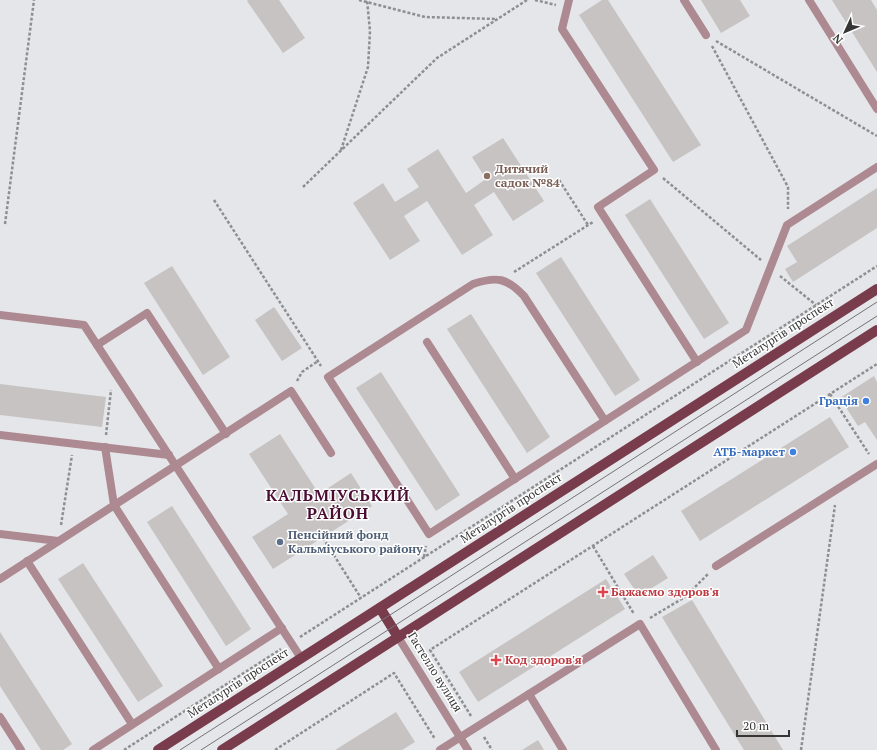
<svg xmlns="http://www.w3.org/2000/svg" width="877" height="750" viewBox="0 0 877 750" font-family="'PT Serif',serif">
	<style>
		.building { fill: #c6c3c2 }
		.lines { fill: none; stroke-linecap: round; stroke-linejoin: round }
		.path { stroke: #8e8f91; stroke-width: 2.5; stroke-dasharray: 3 2; stroke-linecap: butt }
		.service { stroke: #ad8991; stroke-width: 8 }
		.minor { stroke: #ad8991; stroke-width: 8 }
		.primary { stroke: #783c4d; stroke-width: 10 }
		.tram { stroke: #737375; stroke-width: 1 }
		.education-dot { fill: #8d6e63; stroke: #fff; stroke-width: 1.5 }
		.shop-dot { fill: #3f7fe0; stroke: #fff; stroke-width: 1.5 }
		.service-dot { fill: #5c6f8a; stroke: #fff; stroke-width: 1.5 }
		.health-dot { fill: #e0444e; stroke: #fff; stroke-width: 1.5 }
		.labels { text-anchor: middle; stroke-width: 3; stroke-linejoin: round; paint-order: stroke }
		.education-label { font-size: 12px; font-weight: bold; fill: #785e54; stroke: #fff; text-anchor: start }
		.street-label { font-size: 12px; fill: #353536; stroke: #fff }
		.shop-label { font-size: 12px; font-weight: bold; fill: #366cbe; stroke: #fff; text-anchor: end }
		.service-label { font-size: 12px; font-weight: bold; fill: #4e5e75; stroke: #fff; text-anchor: start }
		.health-label { font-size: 12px; font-weight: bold; fill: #be3a42; stroke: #fff; text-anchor: start }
		.district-label { font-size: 16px; font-weight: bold; letter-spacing: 1px; fill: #490c32; stroke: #fff }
	</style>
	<rect width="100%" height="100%" fill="#e5e6e9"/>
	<g class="building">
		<path d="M248 0H279L305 38 283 53 247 1Z"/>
		<path d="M602 0H608L701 145 673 162 579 15Z"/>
		<path d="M701 0H740L750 16 721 33Z"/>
		<path d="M832 0H871L877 10V72Z"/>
		<path d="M503 138 544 201 513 221 494 192 474 205 493 235 462 255 427 201 404 216 420 241 390 260 353 203 383 183 395 202 419 187 407 169 438 149 466 193 486 179 472 157Z"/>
		<path d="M877 188V228L793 282 785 269 797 262 787 246Z"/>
		<path d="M650 199 729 323 704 339 625 215Z"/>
		<path d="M561 257 640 380 615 396 536 273Z"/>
		<path d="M172 266 230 357 203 375 144 283Z"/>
		<path d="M274 307 302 348 282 361 255 320Z"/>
		<path d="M471 314 550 437 527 453 447 329Z"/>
		<path d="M381 372 460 495 436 511 356 388Z"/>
		<path d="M874 376 877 382V440L865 422 858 426 840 398Z"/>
		<path d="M0 384 106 397 102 427 0 415Z"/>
		<path d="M830 417 849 447 700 541 681 511Z"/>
		<path d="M280 434 319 494 351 473 372 506 273 569 252 537 288 514 249 454Z"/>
		<path d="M172 506 251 629 226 646 147 522Z"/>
		<path d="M653 555 668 578 639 596 624 574Z"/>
		<path d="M83 563 163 686 138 702 58 579Z"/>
		<path d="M606 579 625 609 478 702 459 672Z"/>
		<path d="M692 600 783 750H744L674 637 662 617Z"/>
		<path d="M0 632 72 744 63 750H41L0 686Z"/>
		<path d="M396 712 415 742 402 750H335Z"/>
		<path d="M538 740 544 750H522Z"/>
	</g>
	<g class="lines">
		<g class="path">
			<path d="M359 0 425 17 497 19"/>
			<path d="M535 0 556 5"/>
			<path d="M716 41 877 136"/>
			<path d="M712 46 788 187V209"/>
			<path d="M341 150 368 67 370 31 367 0"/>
			<path d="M663 178 761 260"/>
			<path d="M559 180 588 225"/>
			<path d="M303 187 437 58 527 0"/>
			<path d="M214 200 321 366"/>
			<path d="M5 224 34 0"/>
			<path d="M514 272 593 222"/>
			<path d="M780 276 816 305"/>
			<path d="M297 381 302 372 318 361"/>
			<path d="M830 394 869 454"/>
			<path d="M106 435 111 390"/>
			<path d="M61 525 72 455"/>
			<path d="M323 538 361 598"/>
			<path d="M593 546 634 614"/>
			<path d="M424 557 426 546"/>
			<path d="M650 618 685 597 708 574"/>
			<path d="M300 637 877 266"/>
			<path d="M471 716 430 650 877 364"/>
			<path d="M484 737 492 750"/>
			<path d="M124 750 281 649"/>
			<path d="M275 750 394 673 435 739"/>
			<path d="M801 750 835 505"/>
		</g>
		<g class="service">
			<path d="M569 0 562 29 654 170 598 207 697 362"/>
			<path d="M684 0 706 35"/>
			<path d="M809 0 877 109"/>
			<path d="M0 315 84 325 301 658"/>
			<path d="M427 342 515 479"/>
			<path d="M97 345 147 313 226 434"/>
			<path d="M605 421 524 296C507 278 497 276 473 284L328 377 429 534 746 330 787 225 877 167"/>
			<path d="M0 435 169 455"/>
			<path d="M105 447 114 505 219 669"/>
			<path d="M0 534 58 541"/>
			<path d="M27 561 132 724"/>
			<path d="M716 566 877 464"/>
			<path d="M0 579 291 391 331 453"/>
			<path d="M529 694 563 750"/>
			<path d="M0 717 21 750"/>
			<path d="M93 750 282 628"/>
			<path d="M440 750 640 624 716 750"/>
		</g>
		<path class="minor" d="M398 637 468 750"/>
		<g class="primary">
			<path d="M380 608 398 637"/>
			<path d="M158 750 877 289"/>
			<path d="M222 750 877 330"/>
		</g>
		<g class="tram">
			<path d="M180 750 877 302"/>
			<path d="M201 750 877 316"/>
		</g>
	</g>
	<circle class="education-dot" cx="487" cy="176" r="4"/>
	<g class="shop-dot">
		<circle cx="866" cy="401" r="4"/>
		<circle cx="793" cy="452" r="4"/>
	</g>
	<circle class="service-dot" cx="280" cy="542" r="4"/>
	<g class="health-dot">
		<path d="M601 586h4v4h4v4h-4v4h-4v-4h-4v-4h4z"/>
		<path d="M494 654h4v4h4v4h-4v4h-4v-4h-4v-4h4z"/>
	</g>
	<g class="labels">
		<g class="education-label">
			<text x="495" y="173">Дитячий<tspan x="495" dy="14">садок №84</tspan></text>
		</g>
		<g class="street-label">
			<text transform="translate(783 333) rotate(-33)" y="4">Металургів проспект</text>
			<text transform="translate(511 508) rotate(-33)" y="4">Металургів проспект</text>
			<text transform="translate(435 672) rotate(58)" y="4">Гастелло вулиця</text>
			<text transform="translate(238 683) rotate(-33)" y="4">Металургів проспект</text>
		</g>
		<g class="shop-label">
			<text x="858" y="405">Грація</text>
			<text x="785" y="456">АТБ-маркет</text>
		</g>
		<g class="service-label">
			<text x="288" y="539">Пенсійний фонд<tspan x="288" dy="14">Кальміуського району</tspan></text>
		</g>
		<g class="health-label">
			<text x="611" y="596">Бажаємо здоров'я</text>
			<text x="505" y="664">Код здоров'я</text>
		</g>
		<g class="district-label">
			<text x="338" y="501">КАЛЬМІУСЬКИЙ<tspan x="338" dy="18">РАЙОН</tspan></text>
		</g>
	</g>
	<g transform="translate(845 32) rotate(226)" stroke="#ffffff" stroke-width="3" paint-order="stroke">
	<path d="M0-3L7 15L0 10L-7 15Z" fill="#353536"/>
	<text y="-6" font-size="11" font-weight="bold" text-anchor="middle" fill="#353536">N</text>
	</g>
	<path d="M737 730v6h52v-6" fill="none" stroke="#353536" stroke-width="2"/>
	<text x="743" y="730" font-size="12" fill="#353536" stroke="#ffffff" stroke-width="3" paint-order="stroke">20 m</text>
</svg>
